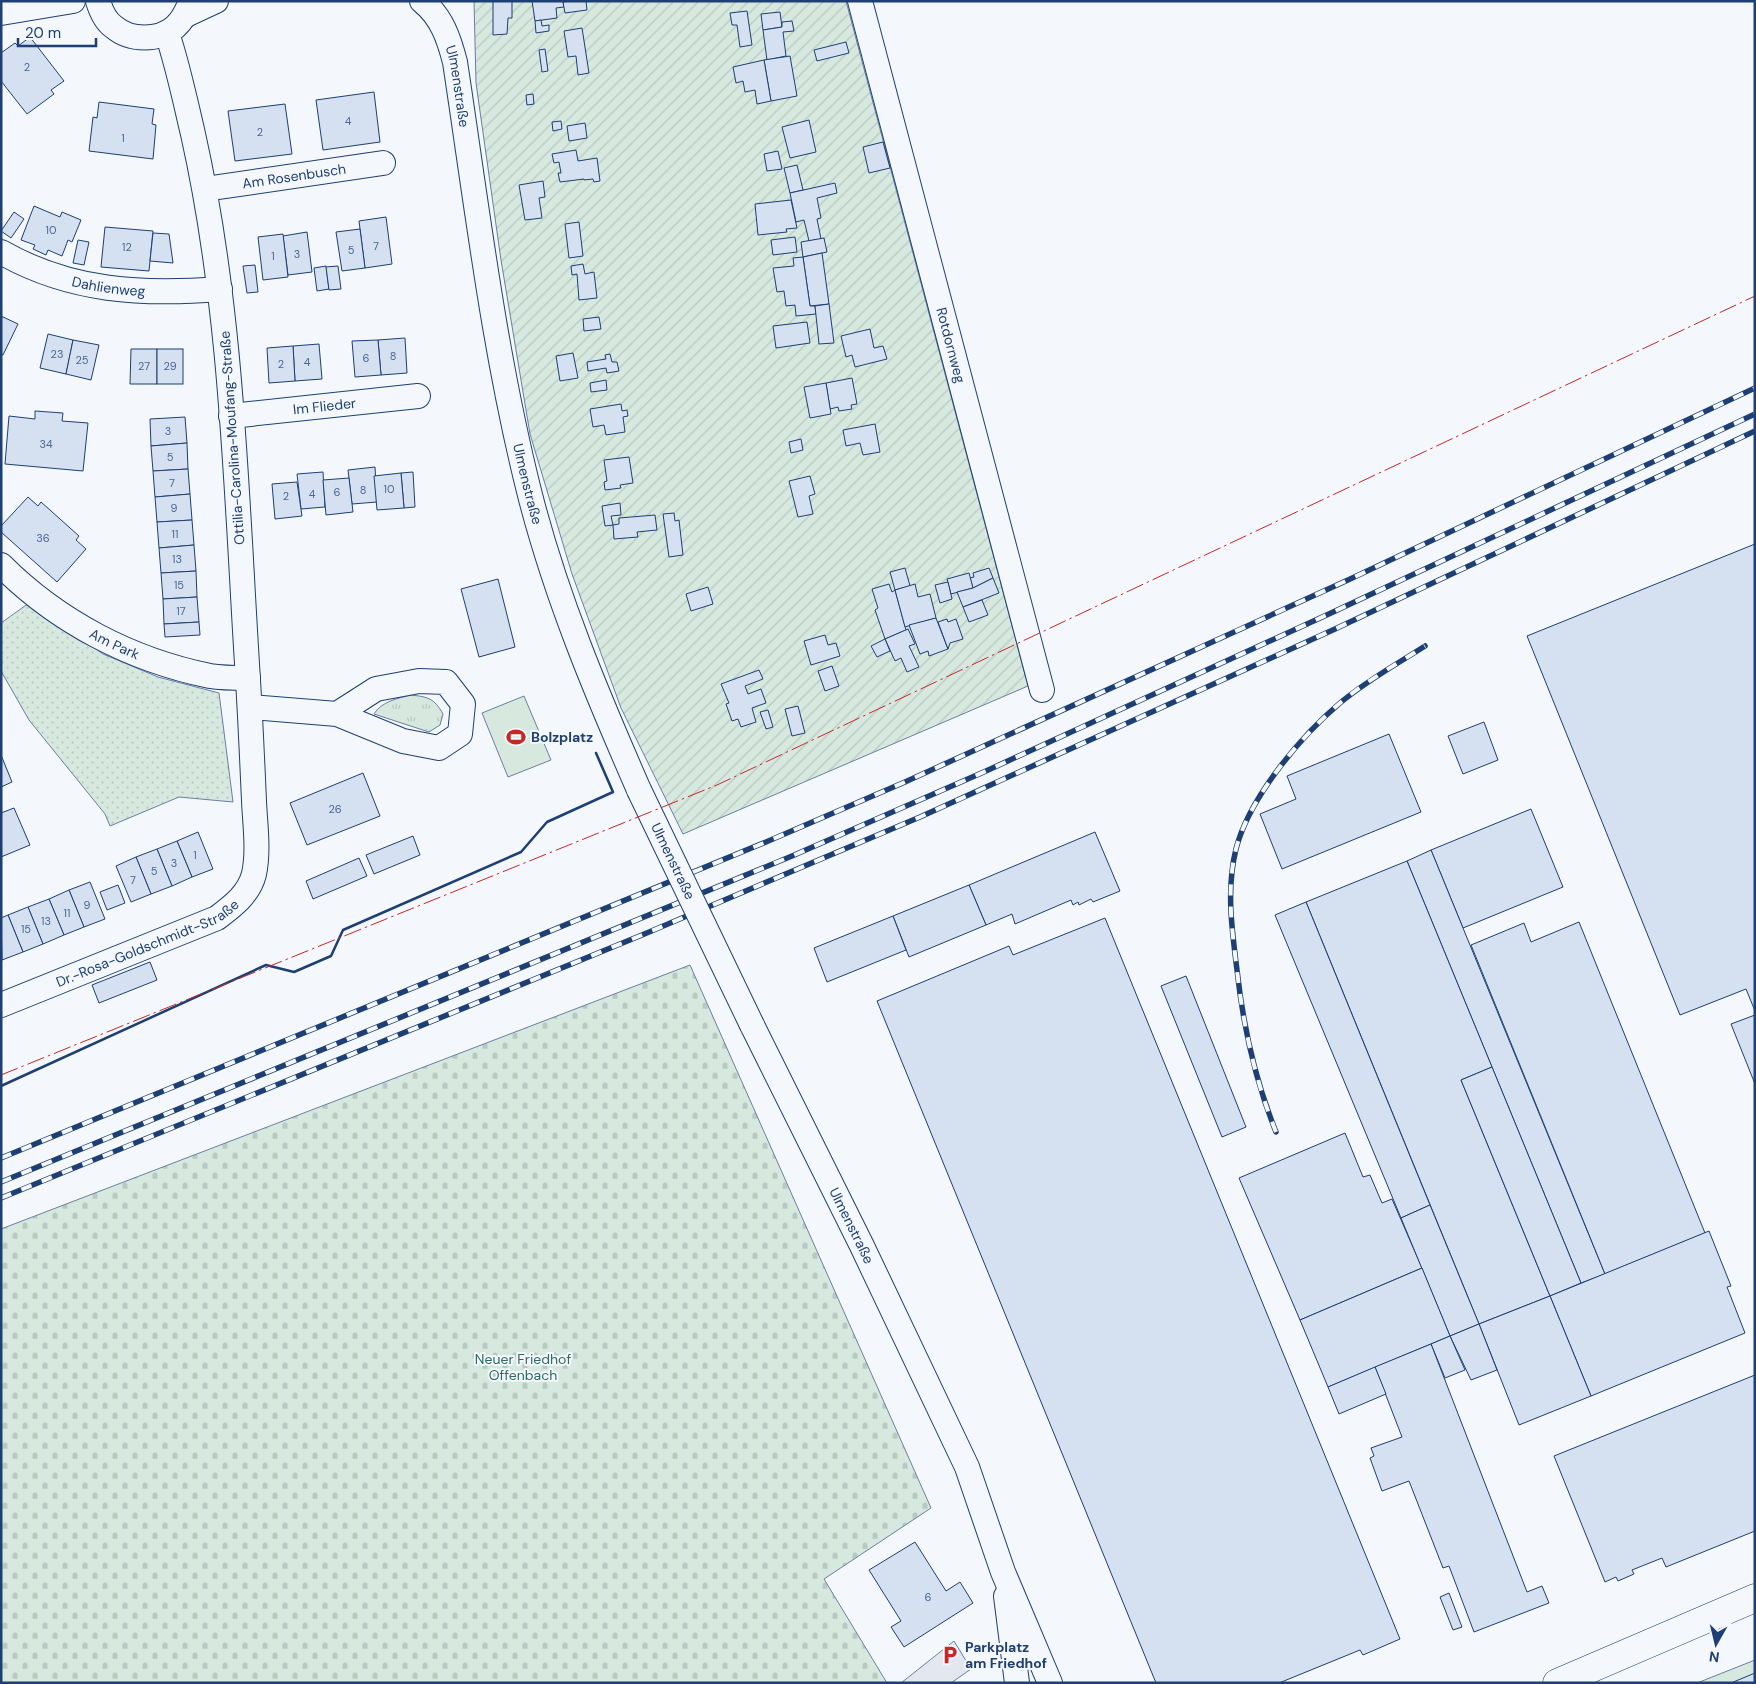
<svg xmlns="http://www.w3.org/2000/svg" width="1756" height="1684" viewBox="0 0 1756 1684" font-family="'DM Sans',sans-serif">
	<style>
		.grass { fill: url(#grass-tufts); stroke: #687fa3 }
		.cemetery { fill: url(#cemetery-stones); stroke: #687fa3 }
		.park { fill: url(#park-dots); stroke: #687fa3 }
		.garden { fill: url(#garden-furrows); stroke: #687fa3 }
		.pitch { fill: #d7e8df; stroke: #687fa3 }
		.parking { fill: #e3e8f0; stroke: #687fa3 }
		.building { fill: #d5e0f0; stroke: #1d3f73 }
		.lines { fill: none; stroke-linecap: round; stroke-linejoin: round }
		.minor-casing { stroke: #1d3f73; stroke-width: 26 }
		.primary-casing { stroke: #1d3f73; stroke-width: 29 }
		.minor { stroke: #f4f7fb; stroke-width: 24 }
		.primary { stroke: #f4f7fb; stroke-width: 28 }
		.rail-casing { stroke: #1d3f73; stroke-width: 5.5 }
		.rail { stroke: #f4f7fb; stroke-width: 4; stroke-dasharray: 11; stroke-linecap: butt }
		.minor-bridge-casing { stroke: #1d3f73; stroke-width: 26; stroke-linecap: butt }
		.minor-bridge { stroke: #f4f7fb; stroke-width: 24 }
		.wall { stroke: #1d3f73; stroke-width: 2.5 }
		.power { stroke: #c62828; stroke-width: 1; stroke-dasharray: 18 4 2.5 4; stroke-linecap: butt }
		.labels { text-anchor: middle; stroke-width: 4; stroke-linejoin: round; paint-order: stroke }
		.number-label { font-size: 11px; fill: #4b6792 }
		.street-label { font-size: 14px; fill: #1d3f73; stroke: #f4f7fb }
		.poi-label { font-size: 14px; font-weight: bold; fill: #1d3f73; stroke: #f4f7fb; text-anchor: start }
		.park-label { font-size: 14px; fill: #2c6c60; stroke: #f4f7fb }
	</style>
	<defs>
		<pattern id="grass-tufts" width="24" height="20" patternUnits="userSpaceOnUse" patternTransform="scale(1.25)"><rect width="24" height="20" fill="#d7e8df"/><path d="M3 7l-1-3M5 7V3M7 7l1-3M15 17l-1-3M17 17v-4M19 17l1-3" fill="none" stroke="#b8c8c3"/></pattern>
		<pattern id="cemetery-stones" width="16" height="16" patternUnits="userSpaceOnUse" patternTransform="scale(1.25)"><rect width="16" height="16" fill="#d7e8df"/><path d="M2 7V4a2 2 0 0 1 4 0v3zM10 15v-3a2 2 0 0 1 4 0v3z" fill="#b8c8c3"/></pattern>
		<pattern id="park-dots" width="8" height="8" patternUnits="userSpaceOnUse" patternTransform="scale(1.25)"><rect width="8" height="8" fill="#d7e8df"/><path d="M2 2h.1M6 6h.1" fill="none" stroke="#b8c8c3" stroke-width="1.8" stroke-linecap="round"/></pattern>
		<pattern id="garden-furrows" width="10" height="10" patternUnits="userSpaceOnUse" patternTransform="scale(1.25)"><rect width="10" height="10" fill="#d7e8df"/><path d="M-1 1l2-2M0 10L10 0M9 11l2-2" fill="none" stroke="#b8c8c3"/></pattern>
	</defs>
	<rect width="100%" height="100%" fill="#f4f7fb"/>
	<path class="grass" d="M411 695C428 697 434 698 443 714L440 725 429 732 374 714C381 702 398 698 411 695Z"/>
	<path class="cemetery" d="M690 965 931 1508 824 1579 887 1683H1V1229Z"/>
	<path class="park" d="M29 603 103 654 158 677 219 693 233 802 179 797 110 826 105 814 29 720 1 671V623Z"/>
	<path class="garden" d="M474 1H846L1028 686 683 834 621 708 572 574 530 434 501 260 476 83Z"/>
	<g class="pitch">
		<path d="M524 696 551 760 508 777 482 713Z"/>
		<path d="M1755 1660V1683H1697Z"/>
	</g>
	<path class="parking" d="M954 1641 971 1669 951 1683H901Z"/>
	<g class="building">
		<path d="M493 1H512V18H508L507 34 493 35Z"/>
		<path d="M532 1H563L564 7 556 8 557 18 535 21Z"/>
		<path d="M571 1H586L587 10 565 13 563 2Z"/>
		<path d="M747 11 752 45 740 47 737 25H732L730 13Z"/>
		<path d="M780 12 782 27 763 30 761 14Z"/>
		<path d="M541 20 542 26 549 25V31L536 33 535 21Z"/>
		<path d="M792 21 794 31 783 32 786 56 767 60 763 30 782 27V22Z"/>
		<path d="M582 28 589 73 578 75 576 56 568 57 564 31Z"/>
		<path d="M30 37 64 81 51 90 54 94 27 114 1 81V53L15 43 18 46Z"/>
		<path d="M846 42 849 53 817 61 814 50Z"/>
		<path d="M545 49 548 71 542 72 539 50Z"/>
		<path d="M790 56 797 96 771 101 764 60Z"/>
		<path d="M764 60 771 101 757 104 755 90 745 92 743 81 736 83 733 67Z"/>
		<path d="M374 92 380 142 323 150 316 100Z"/>
		<path d="M533 94 534 104 527 105 526 95Z"/>
		<path d="M99 102 154 109 152 124 156 125 153 159 89 151 93 117 97 118Z"/>
		<path d="M285 104 292 154 235 161 228 111Z"/>
		<path d="M809 120 816 152 790 158 782 127Z"/>
		<path d="M561 121 562 129 553 131 552 122Z"/>
		<path d="M585 123 587 138 569 141 567 126Z"/>
		<path d="M883 142 890 168 869 173 863 147Z"/>
		<path d="M576 150 578 161 597 158 600 181 594 182 593 179 584 180V179L560 182 558 173H561L559 162 554 163 552 154Z"/>
		<path d="M778 151 782 169 767 171 764 154Z"/>
		<path d="M797 165 803 190 790 193 784 168Z"/>
		<path d="M543 181 545 197 539 198 542 218 525 220 519 185Z"/>
		<path d="M835 183 837 193 817 198 821 218 817 219 821 239 809 241 804 220 796 222 790 193Z"/>
		<path d="M791 200 797 228 786 229 787 232 758 235 755 204Z"/>
		<path d="M34 206 60 217 62 212 81 220 72 242 68 240 62 256 48 250 46 255 33 249 35 245 21 240Z"/>
		<path d="M14 212 24 219 11 238 1 231Z"/>
		<path d="M386 217 392 264 365 268 359 221Z"/>
		<path d="M579 222 583 256 569 258 565 224Z"/>
		<path d="M105 227 153 231 149 271 101 267Z"/>
		<path d="M360 229 365 268 342 271 336 232Z"/>
		<path d="M307 232 312 272 288 275 283 236Z"/>
		<path d="M153 233 169 234 173 263 150 261Z"/>
		<path d="M283 234 288 277 263 280 258 237Z"/>
		<path d="M795 237 797 252 773 255 771 240Z"/>
		<path d="M824 238 827 252 803 257 801 242Z"/>
		<path d="M78 240 89 242 84 265 73 263Z"/>
		<path d="M822 253 829 304 810 306 803 257Z"/>
		<path d="M803 257 810 306H815L816 314 796 316 795 305 786 306 784 291 777 292 773 268 794 266 793 258Z"/>
		<path d="M583 264 585 274 594 272 597 298 579 300 577 274 572 275 571 266Z"/>
		<path d="M255 265 258 292 247 293 243 266Z"/>
		<path d="M326 266 329 289 317 291 314 268Z"/>
		<path d="M338 266 341 289 329 290 326 267Z"/>
		<path d="M829 304 834 343 819 344 815 306Z"/>
		<path d="M1 316 18 324 3 355H1Z"/>
		<path d="M599 317 601 329 584 331 583 319Z"/>
		<path d="M807 322 810 343 776 348 773 326Z"/>
		<path d="M870 329 874 348 883 346 887 359 855 367 852 355 846 357 841 336Z"/>
		<path d="M48 334 73 340 66 374 40 368Z"/>
		<path d="M405 338 407 373 381 375 378 340Z"/>
		<path d="M73 340 99 345 91 380 66 374Z"/>
		<path d="M378 340 381 375 355 377 352 341Z"/>
		<path d="M319 344 322 379 295 381 293 346Z"/>
		<path d="M293 346 295 381 269 383 267 348Z"/>
		<path d="M131 349H157V384H130Z"/>
		<rect x="157" y="349" width="26" height="35"/>
		<path d="M573 353 578 378 560 381 556 356Z"/>
		<path d="M610 354 612 362H617L619 371 607 373 606 368 588 371 587 362 606 359 605 355Z"/>
		<path d="M852 378 857 404 851 405 852 409 839 411 838 407 830 409 826 383Z"/>
		<path d="M606 380 607 390 591 392 590 383Z"/>
		<path d="M826 383 831 414 810 418 804 387Z"/>
		<path d="M621 404 622 411 627 410 628 416 623 417 625 432 606 435 604 425 593 427 590 409Z"/>
		<path d="M35 411 63 413 62 421 88 423 83 471 5 464 9 416 35 419Z"/>
		<path d="M185 417 187 443 151 446 150 419Z"/>
		<path d="M875 424 880 452 863 455 860 443 846 446 843 430Z"/>
		<path d="M801 439 803 450 791 453 789 442Z"/>
		<path d="M187 443 188 469 153 471 151 446Z"/>
		<path d="M629 457 633 483 620 485 621 488 605 490 604 482 607 481 604 460Z"/>
		<path d="M375 467 377 502 352 504 348 470Z"/>
		<path d="M188 469 190 494 155 497 153 471Z"/>
		<path d="M323 472 325 507 301 509 297 474Z"/>
		<path d="M413 472 415 507 404 508 401 473Z"/>
		<path d="M401 473 404 508 377 510 374 476Z"/>
		<path d="M810 476 815 494 809 496 813 514 798 517 789 481Z"/>
		<path d="M349 478 353 512 326 515 323 480Z"/>
		<path d="M297 482 302 516 275 519 272 484Z"/>
		<path d="M190 494 192 520 157 522 155 497Z"/>
		<path d="M28 497 38 506 41 502 79 536 76 540 86 549 57 582 1 532V526Z"/>
		<path d="M620 503 621 515 611 516 613 525 605 526 602 506Z"/>
		<path d="M674 513 675 521 679 520 683 555 669 557 663 514Z"/>
		<path d="M655 515 657 530 637 532 638 537 614 539 613 525 619 524V518Z"/>
		<path d="M192 520 194 545 159 548 157 522Z"/>
		<path d="M1755 544V1011L1746 989 1680 1015 1527 636Z"/>
		<path d="M194 545 196 571 161 573 159 548Z"/>
		<path d="M905 568 910 586 895 590 890 572Z"/>
		<path d="M989 568 993 578 973 588 970 578 974 577 973 573Z"/>
		<path d="M196 571 197 597 163 599 161 573Z"/>
		<path d="M969 573 973 588 951 594 947 579Z"/>
		<path d="M993 578 999 593 963 607 957 592 973 588Z"/>
		<path d="M498 579 515 647 479 657 461 589Z"/>
		<path d="M948 582 952 599 940 603 935 585Z"/>
		<path d="M889 584 892 592 895 590 906 630 885 639 875 610 878 608 872 589Z"/>
		<path d="M915 584 918 597 930 594 936 618 905 627 895 590Z"/>
		<path d="M708 587 713 604 691 611 686 594Z"/>
		<path d="M197 597 199 622 164 624 163 599Z"/>
		<path d="M982 600 988 615 969 622 963 607Z"/>
		<path d="M936 618 948 649 929 656 928 651 920 654 909 625Z"/>
		<path d="M947 619 948 622 956 619 963 639 950 643 948 649 938 622Z"/>
		<path d="M199 622 200 635 165 637 164 624Z"/>
		<path d="M908 629 915 644 909 646 919 667 907 672 901 658 895 661 885 639Z"/>
		<path d="M825 635 828 645 836 643 840 656 811 665 804 641Z"/>
		<path d="M885 639 890 651 877 657 871 646Z"/>
		<path d="M832 666 839 686 825 691 818 671Z"/>
		<path d="M759 670 763 679 745 686 748 694 761 689 766 703 752 708 756 722 741 727 738 719 732 721 726 704 729 703 721 684Z"/>
		<path d="M798 706 805 733 792 736 785 709Z"/>
		<path d="M768 710 773 727 766 729 760 712Z"/>
		<path d="M1484 722 1498 760 1463 774 1448 736Z"/>
		<path d="M1389 734 1421 812 1282 869 1260 814 1296 799 1287 776Z"/>
		<path d="M1 755 12 782 1 787Z"/>
		<path d="M363 773 380 816 307 845 290 803Z"/>
		<path d="M14 808 30 845 1 857V813Z"/>
		<path d="M1531 809 1563 887 1463 928 1431 850Z"/>
		<path d="M198 832 213 869 192 877 177 841Z"/>
		<path d="M1095 832 1120 891 1093 902 1091 899 1079 905 1078 902 1073 905 1071 900 1015 924 1012 914 986 925 969 885Z"/>
		<path d="M413 836 420 855 374 874 366 855Z"/>
		<path d="M177 841 192 877 172 886 157 849Z"/>
		<path d="M157 849 172 886 151 894 136 857Z"/>
		<path d="M1431 850 1605 1274 1581 1283 1407 861Z"/>
		<path d="M136 857 151 894 131 902 116 866Z"/>
		<path d="M359 858 367 876 313 899 306 881Z"/>
		<path d="M1407 861 1492 1067 1461 1080 1550 1296 1479 1324 1306 902Z"/>
		<path d="M90 882 105 919 84 927 69 890Z"/>
		<path d="M118 885 125 903 107 910 100 892Z"/>
		<path d="M969 885 986 925 909 957 893 916Z"/>
		<path d="M69 890 84 927 64 935 49 899Z"/>
		<path d="M49 899 64 935 43 944 28 907Z"/>
		<path d="M1306 902 1430 1205 1401 1218 1275 915Z"/>
		<path d="M28 907 43 944 23 952 8 915Z"/>
		<path d="M8 915 23 952 2 960 1 918Z"/>
		<path d="M893 916 906 950 827 982 814 948Z"/>
		<path d="M1105 918 1400 1639 1363 1655 1360 1650 1279 1683H1156L877 1001 1009 946 1013 955Z"/>
		<path d="M1579 922 1705 1233 1605 1274 1471 945 1524 923 1531 942Z"/>
		<path d="M150 962 157 980 99 1003 92 985Z"/>
		<path d="M1186 976 1246 1127 1222 1137 1161 986Z"/>
		<path d="M1755 1015V1084L1731 1024Z"/>
		<path d="M1492 1067 1581 1283 1550 1296 1461 1080Z"/>
		<path d="M1345 1133 1363 1177 1370 1175 1382 1203 1392 1199 1422 1268 1300 1320 1239 1178Z"/>
		<path d="M1430 1205 1479 1324 1450 1336 1401 1218Z"/>
		<path d="M1709 1231 1731 1286 1727 1287 1745 1333 1591 1396 1550 1296Z"/>
		<path d="M1422 1268 1450 1336 1328 1387 1300 1320Z"/>
		<path d="M1550 1296 1591 1396 1519 1425 1479 1324Z"/>
		<path d="M1479 1324 1497 1370 1471 1380 1450 1336Z"/>
		<path d="M1450 1336 1465 1370 1445 1378 1431 1344Z"/>
		<path d="M1431 1344 1527 1592 1542 1586 1549 1603 1474 1632 1449 1566 1443 1568 1409 1481 1382 1491 1370 1458 1374 1456 1371 1448 1402 1437 1375 1367Z"/>
		<path d="M1375 1367 1386 1394 1339 1414 1328 1387Z"/>
		<path d="M1755 1375V1531L1666 1567 1662 1558 1632 1570 1634 1574 1618 1581 1616 1577 1605 1582 1554 1456Z"/>
		<path d="M915 1542 946 1591 960 1582 973 1603 904 1647 891 1627 901 1621 869 1570Z"/>
		<path d="M1449 1593 1462 1627 1453 1630 1440 1597Z"/>
		<path d="M1755 1673V1683H1731Z"/>
	</g>
	<g class="lines">
		<g class="minor-casing">
			<g id="minor">
				<path d="M98 1C101 11 105 21 114 27 130 41 159 41 175 27 183 20 187 11 191 1"/>
				<path id="s1" d="M422 1C442 17 449 39 455 62 477 207 494 353 530 495 556 597 597 694 639 790"/>
				<path id="s2" d="M860 1 1042 690"/>
				<path d="M1 13 73 1"/>
				<path d="M186 15 216 1"/>
				<path id="s3" d="M205 189 383 163"/>
				<path id="s4" d="M1 252C71 292 143 295 220 289"/>
				<path id="s5" d="M231 416 418 396"/>
				<path id="s6" d="M1 565C58 622 131 660 210 676 222 678 236 678 248 678"/>
				<path d="M250 707 337 714 403 741 439 748 460 734 463 704 446 682 419 681 376 689 337 714"/>
				<path id="s7" d="M1 1005 217 918C233 906 249 894 254 874 259 851 255 824 254 801 252 756 250 710 247 664 236 487 232 308 193 134 185 100 178 66 167 33"/>
				<path id="s8" d="M752 1025 862 1246 967 1467 1003 1572 1050 1683"/>
				<path d="M1006 1596 1017 1683"/>
			</g>
		</g>
		<g class="primary-casing">
			<path id="primary" d="M1557 1683 1755 1598"/>
		</g>
		<use href="#minor" class="minor"/>
		<use href="#primary" class="primary"/>
		<g class="rail-casing">
			<g id="rail">
				<path d="M1276 1132C1255 1080 1243 1025 1237 970 1232 930 1226 889 1236 849 1249 798 1300 737 1340 703 1366 681 1397 664 1425 646"/>
				<path d="M1 1158 766 842 905 782 1348 580 1755 388"/>
				<path d="M1 1182 792 856 986 771 1331 613 1755 414"/>
				<path d="M1 1198 642 935 920 817 1335 629 1755 431"/>
			</g>
		</g>
		<use href="#rail" class="rail"/>
		<g class="minor-bridge-casing">
			<g id="minor-bridge">
				<path id="s9" d="M639 790 752 1025"/>
			</g>
		</g>
		<use href="#minor-bridge" class="minor-bridge"/>
		<path class="wall" d="M1 1086 266 965 294 972 331 956 343 930 521 852 547 822 613 792 596 753"/>
		<path class="power" d="M1 1075 717 785 1755 296"/>
	</g>
	<defs>
		<g id="stadium-bare" transform="scale(1.5)"><path d="M0-5a6.5 5 0 1 0 0 10a6.5 5 0 1 0 0-10ZM-3.5-1.8h7v3.6h-7Z" fill="#c62828" stroke="#f4f7fb" stroke-width="2.5" paint-order="stroke"/></g>
		<g id="parking-bare" transform="scale(1.5)"><path d="M-3.5-5.5H1a3.5 3.5 0 0 1 0 7H-1V5.5H-3.5ZM-1-3.4V-.6H.8a1.4 1.4 0 0 0 0-2.8Z" fill="#c62828" stroke="#f4f7fb" stroke-width="2.5" paint-order="stroke"/></g>
	</defs>
	<g fill-rule="evenodd">
		<use href="#stadium-bare" x="516" y="737"/>
		<use href="#parking-bare" x="950" y="1655"/>
	</g>
	<g class="labels">
		<g class="number-label">
			<text x="27" y="71">2</text>
			<text x="348" y="125">4</text>
			<text x="260" y="136">2</text>
			<text x="123" y="142">1</text>
			<text x="51" y="234">10</text>
			<text x="376" y="250">7</text>
			<text x="127" y="251">12</text>
			<text x="351" y="254">5</text>
			<text x="297" y="258">3</text>
			<text x="273" y="260">1</text>
			<text x="57" y="358">23</text>
			<text x="393" y="360">8</text>
			<text x="366" y="362">6</text>
			<text x="82" y="364">25</text>
			<text x="307" y="366">4</text>
			<text x="281" y="368">2</text>
			<text x="144" y="370">27</text>
			<text x="170" y="370">29</text>
			<text x="168" y="435">3</text>
			<text x="46" y="448">34</text>
			<text x="170" y="461">5</text>
			<text x="172" y="487">7</text>
			<text x="389" y="493">10</text>
			<text x="363" y="494">8</text>
			<text x="337" y="496">6</text>
			<text x="312" y="498">4</text>
			<text x="286" y="500">2</text>
			<text x="174" y="512">9</text>
			<text x="175" y="538">11</text>
			<text x="43" y="542">36</text>
			<text x="177" y="563">13</text>
			<text x="179" y="589">15</text>
			<text x="181" y="615">17</text>
			<text x="335" y="813">26</text>
			<text x="195" y="859">1</text>
			<text x="174" y="867">3</text>
			<text x="154" y="875">5</text>
			<text x="133" y="884">7</text>
			<text x="87" y="909">9</text>
			<text x="67" y="917">11</text>
			<text x="46" y="925">13</text>
			<text x="26" y="933">15</text>
			<text x="928" y="1601">6</text>
		</g>
		<g class="street-label">
			<text dy="5" stroke="none"><textPath href="#s1" startOffset="95">Ulmenstraße</textPath></text>
			<text dy="5" stroke="none"><textPath href="#s3" startOffset="90">Am Rosenbusch</textPath></text>
			<text dy="5" stroke="none"><textPath href="#s4" startOffset="114">Dahlienweg</textPath></text>
			<text dy="5" stroke="none"><textPath href="#s2" startOffset="356">Rotdornweg</textPath></text>
			<text dy="5" stroke="none"><textPath href="#s5" startOffset="94">Im Flieder</textPath></text>
			<text transform="translate(232 438) rotate(-94)" y="5">Ottilia-Carolina-Moufang-Straße</text>
			<text dy="5" stroke="none"><textPath href="#s1" startOffset="499">Ulmenstraße</textPath></text>
			<text dy="5" stroke="none"><textPath href="#s6" startOffset="139">Am Park</textPath></text>
			<text dy="5" stroke="none"><textPath href="#s9" startOffset="79">Ulmenstraße</textPath></text>
			<text dy="5" stroke="none"><textPath href="#s7" startOffset="159">Dr.-Rosa-Goldschmidt-Straße</textPath></text>
			<text dy="5" stroke="none"><textPath href="#s8" startOffset="224">Ulmenstraße</textPath></text>
		</g>
		<g class="poi-label">
			<text x="531" y="742">Bolzplatz</text>
			<text x="965" y="1652">Parkplatz<tspan x="965" dy="16">am Friedhof</tspan></text>
		</g>
		<g class="park-label">
			<text x="523" y="1364">Neuer Friedhof<tspan x="523" dy="16">Offenbach</tspan></text>
		</g>
	</g>
	<rect width="1756" height="1684" fill="none" stroke="#1d3f73" stroke-width="5"/>
	<g transform="translate(1716 1644) rotate(188)" stroke="#f4f7fb" stroke-width="4" paint-order="stroke">
	<path d="M0-4L9 19L0 12L-9 19Z" fill="#1d3f73"/>
	<text y="-8" font-size="14" font-weight="bold" text-anchor="middle" fill="#1d3f73">N</text>
	</g>
	<path d="M18 38v8h78v-8" fill="none" stroke="#1d3f73" stroke-width="2.5"/>
	<text x="25" y="38" font-size="15" fill="#1d3f73" stroke="#f4f7fb" stroke-width="4" paint-order="stroke">20 m</text>
</svg>
